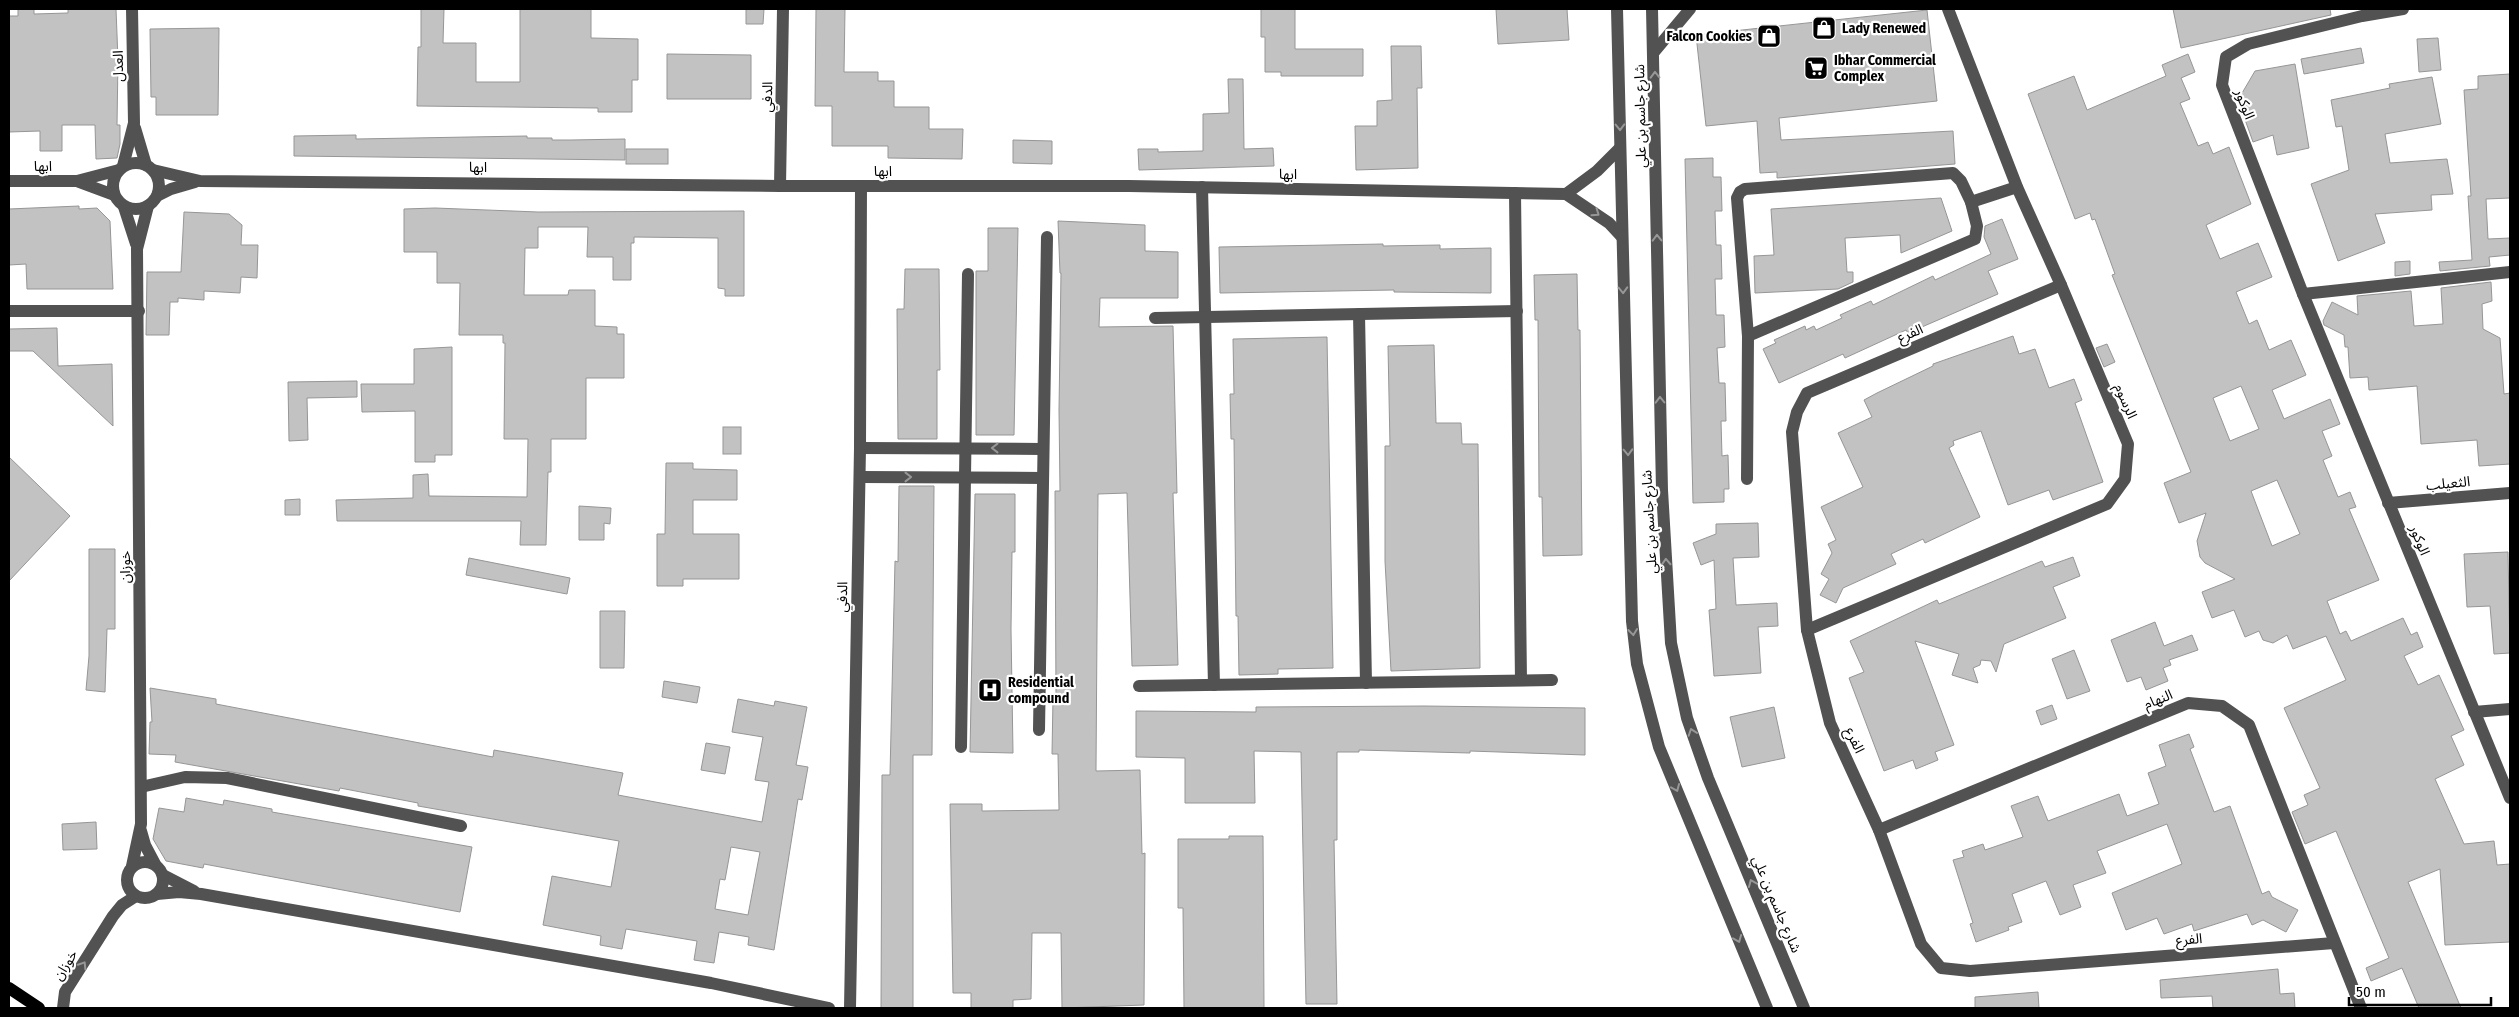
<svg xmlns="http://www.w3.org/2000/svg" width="2519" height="1017" viewBox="0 0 2519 1017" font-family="'Fira Sans Condensed','Noto Sans Arabic',sans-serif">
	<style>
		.building { fill: #c2c2c2; stroke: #969696; fill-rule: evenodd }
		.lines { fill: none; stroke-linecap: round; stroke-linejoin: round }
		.minor { stroke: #525252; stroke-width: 12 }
		.major { stroke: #000; stroke-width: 12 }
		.oneway { stroke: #979797 }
		.labels { text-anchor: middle; stroke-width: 4.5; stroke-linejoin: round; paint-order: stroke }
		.poi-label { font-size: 14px; font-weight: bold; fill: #000; stroke: #fff; text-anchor: start }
		.street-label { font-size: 14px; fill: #000; stroke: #fff }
	</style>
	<rect width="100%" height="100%" fill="#fff"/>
	<g class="building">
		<path d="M18 9H34V14L68 13V9H116L118 60 117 125H120V144L117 158 96 159 95 125H62V151H40V131L9 132V16H18Z"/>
		<path d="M421 9H444L443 43H476V82H520V9H591V38L638 39V80H632V112H598V108L417 106 418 47H421Z"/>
		<path d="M746 9H764L763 24H746Z"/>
		<path d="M816 9H845L844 72H878V81H894V107H929V129H963L962 159 888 158V146H832V106H815Z"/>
		<path d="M1261 9H1295V49H1363V76H1281V72H1265V37H1261Z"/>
		<path d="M1496 9H1567L1569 40 1498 44Z"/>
		<path d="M2173 9H2330L2331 15 2181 48Z"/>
		<path d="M1927 10 1937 101 1779 118 1781 140 1953 131 1955 164 1777 178V172L1760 173 1757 121 1706 126 1696 35Z"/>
		<path d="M219 28 218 115H156V97H151L150 29Z"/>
		<path d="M2438 38 2441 70 2419 72 2417 39Z"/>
		<path d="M1391 46H1421L1422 88H1417L1418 168 1356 170 1355 126H1377V101L1392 100Z"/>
		<path d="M2361 48 2364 63 2304 74 2301 59Z"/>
		<path d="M667 54 751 55V99H667Z"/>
		<path d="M2188 54 2195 72 2181 78 2190 99 2180 103 2198 146 2208 142 2213 154 2229 147 2251 204 2206 225 2220 259 2258 243 2272 277 2236 292 2249 324 2257 320 2269 350 2291 340 2306 375 2272 390 2284 419 2330 399 2340 424 2322 431 2332 456 2323 460 2338 497 2350 492 2356 507 2349 509 2379 580 2327 601 2340 634 2346 631 2351 641 2403 618 2411 635 2417 632 2423 647 2404 656 2418 685 2439 675 2464 730 2451 736 2464 765 2435 779 2464 844 2494 841 2497 865 2510 864V942L2445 945 2440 869 2408 882 2461 1008H2419L2402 968 2371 981 2366 968 2389 958 2336 831 2305 844 2292 812 2308 805 2304 795 2320 788 2284 708 2346 680 2326 636 2293 649 2287 635 2273 643 2263 640 2259 631 2245 637 2234 610 2212 618 2202 592 2235 579 2205 563 2200 557 2197 541 2206 513 2179 523 2164 483 2191 472 2112 275 2115 274 2095 219 2092 220 2090 213 2075 219 2028 94 2074 76 2087 110 2166 76 2162 65ZM2241 386 2259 429 2230 441 2213 398ZM2277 480 2300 534 2272 546 2251 491Z"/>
		<path d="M2295 64 2309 148 2277 155 2273 135 2253 142 2238 100 2255 71Z"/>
		<path d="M2510 74V198L2486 199 2488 239 2510 238V255L2489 257 2490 266 2440 271 2439 262 2472 260 2468 196H2471L2464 90 2478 89V76Z"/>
		<path d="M2432 77 2441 124 2385 134 2390 163 2447 159 2453 194 2431 195 2432 210 2375 214 2385 243 2338 261 2311 184 2349 170 2342 126 2336 127 2331 100 2390 88 2389 84Z"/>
		<path d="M1228 79H1243L1244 149 1273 148 1274 166 1139 170 1138 149H1158V152L1203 151V114L1229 113Z"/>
		<path d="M356 135V139L527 136V138H552V140H571L625 139V160L294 156V136Z"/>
		<path d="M1013 140 1052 141V164L1013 163Z"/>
		<rect x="626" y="149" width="42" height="15"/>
		<path d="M1713 158V177H1721L1722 211H1715L1716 245H1721L1722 279H1715L1716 315H1724L1725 347 1717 348 1719 383H1725L1726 421H1721L1722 456 1728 455 1729 489H1724V502L1693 503 1685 159Z"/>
		<path d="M1941 198 1952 231 1901 253 1900 235 1845 238 1847 272H1853V282L1838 289 1755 293 1754 256 1774 255 1771 209Z"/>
		<path d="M79 206V209L97 208 110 221 113 289H27L26 264 9 265V209Z"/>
		<path d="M435 208 538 212 744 211V296H725V289L718 288V238L634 237V243H631V280H613V257H587L588 227H538V248H525L524 295H568L569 290H595V326L617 327V334H624V378H586V439H551V472H548L546 545H520L521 521H337L336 500 413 498V475L428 474 429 496 527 497 528 439H504L505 343H503V335H459L460 283H437V252H404V209Z"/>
		<path d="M184 212 229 214 242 225 241 245H258L257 278 241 277 240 293 204 291V300L178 298V302H170L169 335H146L147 272H181Z"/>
		<path d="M2002 219 2018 259 1988 271 1998 294 1908 333 1906 330 1845 358 1843 354 1779 383 1763 349 1776 343 1774 340 1805 326 1806 330 1814 326 1816 330 1842 318 1840 315 1871 301 1873 305 1933 276 1935 280 1991 254 1984 237 1985 226Z"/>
		<path d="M1058 221 1145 225V251L1178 252V298H1100L1099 327 1173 326 1177 493H1173L1178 665 1132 666 1127 493 1098 494 1096 771 1140 770 1142 854 1145 853 1144 1005 1062 1008 1061 933H1032L1031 999 1013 1000V1008H971V993H953L950 804H982V811L1059 810 1058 754H1052L1053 698H1056L1055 491H1060L1059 410 1061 273H1060Z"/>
		<path d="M988 228H1018L1014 435H976V271H988Z"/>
		<path d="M1383 244V246L1440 245V249L1491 248V293L1394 292V290L1220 293 1219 247Z"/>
		<path d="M2410 261V274L2395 276V262Z"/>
		<path d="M905 269H939L940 370H937V439H898L897 309H904Z"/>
		<path d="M1577 274 1578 330H1580L1582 555 1543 556 1542 497H1539L1538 320H1535L1534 275Z"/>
		<path d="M2491 282 2492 301 2482 304 2483 329 2500 338 2504 394 2510 393V464L2479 466 2477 440 2421 444 2417 386 2369 390 2368 377 2350 378 2348 347H2345L2344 335 2324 325 2323 321 2332 302 2358 315 2357 296 2411 291 2414 326 2443 324 2441 288Z"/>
		<path d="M57 328 58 366 112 364 113 426 33 351H9V329Z"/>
		<path d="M2013 336 2019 354 2035 349 2049 388 2074 379 2082 400 2075 403 2103 482 2053 500 2049 490 2008 505 1981 431 1953 441 1954 445 1949 448 1980 517 1925 543 1923 539 1891 554 1896 564 1843 588 1836 603 1820 595 1829 579 1821 574 1832 553 1828 544 1836 540 1821 507 1863 487 1838 433 1872 417 1864 400 1877 393 1933 366V364Z"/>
		<path d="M1327 337 1333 668 1278 669V674L1239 675 1238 616H1236L1234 439H1231L1230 394H1234L1233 339Z"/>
		<path d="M2107 344 2115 362 2104 367 2096 348Z"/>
		<path d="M1434 345 1436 423H1461L1462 444H1478L1480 668 1391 671 1385 561V446H1390L1388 346Z"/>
		<path d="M452 347V455H435V462H415V411L362 412 361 384H414V349Z"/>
		<path d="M357 381V397L307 398 308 440 289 441 288 382Z"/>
		<rect x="723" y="427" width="18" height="27"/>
		<path d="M9 457 70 516 9 581Z"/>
		<path d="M666 463H693V469L737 470V500H693V534H739V579H683V586H657V534H665Z"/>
		<path d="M899 486H934L932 755H913V1008H881L882 775H890L895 561 898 562Z"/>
		<path d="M975 494H1015V552H1012L1011 629 1013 753 970 752Z"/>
		<path d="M300 499V515H285V500Z"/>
		<path d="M579 506 611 508 610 524 604 523V540H579Z"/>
		<path d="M1758 523 1759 557 1733 558 1736 605 1777 603 1778 626 1758 627 1761 673 1714 676 1709 610 1716 609 1714 560 1701 565 1693 543 1716 534V524Z"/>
		<path d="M89 549H115V629H107L105 692 86 690 89 656Z"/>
		<path d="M2508 552 2510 653 2494 654 2490 606 2467 607 2464 554Z"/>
		<path d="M2073 557 2080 576 2053 587 2066 618 2004 644 1996 672 1991 661 1981 660 1980 665 1973 668 1978 683 1952 675 1959 654 1915 641 1954 745 1935 752 1938 760 1916 769 1913 760 1884 771 1849 678 1864 672 1850 641 1937 600 1939 604 2042 561 2045 567Z"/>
		<path d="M469 558 570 578 567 594 466 575Z"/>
		<path d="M600 611H625L624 668H600Z"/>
		<path d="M2155 622 2164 646 2192 635 2198 650 2169 660 2171 665 2163 668 2168 681 2146 690 2141 677 2127 682 2111 640Z"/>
		<path d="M2074 650 2090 691 2067 699 2052 659Z"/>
		<path d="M664 681 700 687 697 703 662 697Z"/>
		<path d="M150 688 216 699V704L493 757 494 750 623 773 618 795 762 822 769 782 755 780 763 737 732 732 738 699 774 706 775 701 807 707 796 765 808 767 802 800 798 799 774 950 748 945 749 937 719 932 714 963 694 960 697 941 626 929 622 949 600 945 601 936 543 925 552 876 611 887 619 841 418 806V803L340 788 339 791 175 762 176 755 149 754 150 722H152ZM731 847 760 852 748 915 715 909 720 879 725 880Z"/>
		<path d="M2052 705 2057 719 2041 725 2036 711Z"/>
		<path d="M1424 706 1585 708V755L1470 751V753L1359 750V752H1337V840H1334L1337 1004H1306L1301 752 1254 751 1255 803H1185V758L1136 757V711L1256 712V707Z"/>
		<path d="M1774 707 1785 758 1742 767 1730 717Z"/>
		<path d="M2189 734 2194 747 2190 749 2214 812 2230 806 2262 894 2269 891 2272 897 2298 910 2286 932 2263 920 2252 925 2247 914 2194 931 2192 924 2164 934 2157 918 2126 930 2112 893 2182 864 2167 824 2097 851 2106 873 2073 885 2081 907 2060 915 2046 881 2012 894 2022 922 2008 927 2009 930 1976 942 1970 924 1973 923 1953 860 1964 857 1962 851 1983 844 1985 850 2023 837 2011 806 2038 796 2048 821 2119 794 2127 816 2159 804 2148 773 2166 766 2159 745Z"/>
		<path d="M706 743 730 747 725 774 701 770Z"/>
		<path d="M186 798 223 805 224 800 272 809V812L472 847 460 912 204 864 203 868 166 861 153 839 159 808 184 812Z"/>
		<path d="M96 822 97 849 63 850 62 824Z"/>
		<path d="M1229 836H1263L1264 1008H1184L1183 908H1178V839H1229Z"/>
		<path d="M2278 969 2280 994 2294 993 2295 1008H2213L2212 996 2161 998 2160 980Z"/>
		<path d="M2038 992 2039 1008H1975V997Z"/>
	</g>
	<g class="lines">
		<g class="minor">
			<path d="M1617 9 1632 621 1637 664 1659 747 1767 1008"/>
			<path d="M1652 9 1662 490 1671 643 1687 718 1708 778 1804 1008"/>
			<path d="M2403 9 2362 16 2248 44 2226 57 2222 85 2303 294 2510 798"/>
			<path d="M1654 52 1690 9"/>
			<path d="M135 128 146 165"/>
			<circle cx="136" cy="186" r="23"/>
			<path d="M123 166 134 123 132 9"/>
			<path d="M153 170 200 181 780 186H1129L1566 194 1609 223 1622 237"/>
			<path d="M9 181H77L119 170"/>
			<path d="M79 182 114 195"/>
			<path d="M780 186 783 9"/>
			<path d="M1202 187 1214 685"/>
			<path d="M1515 193 1521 680"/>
			<path d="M1566 194 1597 171 1620 148"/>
			<path d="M157 196 171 189 195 182"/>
			<path d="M124 207 136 244"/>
			<path d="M2061 285 1807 393 1797 412 1792 432 1807 630 1830 723 1879 830 1921 944 1941 968 1970 971 2334 943"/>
			<path d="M2303 294 2510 272"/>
			<path d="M9 311H139"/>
			<path d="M1359 314 1366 683"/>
			<path d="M1155 318 1517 311"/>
			<path d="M1748 336 1975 239 1977 226 1971 202"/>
			<path d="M860 448 1043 449"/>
			<path d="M860 477 1043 478"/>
			<path d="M1747 479 1748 336 1737 198 1740 192 1745 189 1953 173 1961 181 1971 202 2017 187"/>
			<path d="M2388 503 2510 493"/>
			<path d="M1807 630 2107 504 2125 479 2128 444 2061 285 2017 187 1948 9"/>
			<path d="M1139 686 1552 680"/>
			<path d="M2474 712 2510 709"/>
			<path d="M1039 730 1047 237"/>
			<path d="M961 747 968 274"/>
			<path d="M141 787 185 777 227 778 461 826"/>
			<path d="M1879 830 2188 703 2222 706 2249 725 2361 1008"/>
			<path d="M141 831 145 845 155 864"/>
			<circle cx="145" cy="880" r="18"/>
			<path d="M132 866 141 824 137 249 148 206"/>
			<path d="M163 875 194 891"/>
			<path d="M157 894 179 892 201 894 711 983 829 1008"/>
			<path d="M63 1008 65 992 113 916 122 905 136 896"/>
			<path d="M850 1008 860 448 861 186"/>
		</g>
		<path class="major" d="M9 988 39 1008"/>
	</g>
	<defs><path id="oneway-chevron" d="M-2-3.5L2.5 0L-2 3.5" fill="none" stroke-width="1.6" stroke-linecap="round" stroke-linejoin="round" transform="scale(1.25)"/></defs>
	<g class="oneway">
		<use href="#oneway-chevron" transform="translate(1655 75) rotate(-91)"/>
		<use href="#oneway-chevron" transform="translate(1620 127) rotate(89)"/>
		<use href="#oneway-chevron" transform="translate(1596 213) rotate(35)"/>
		<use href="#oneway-chevron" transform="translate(1657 238) rotate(-91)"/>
		<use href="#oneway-chevron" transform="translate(1623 290) rotate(88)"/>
		<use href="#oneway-chevron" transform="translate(1660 400) rotate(-91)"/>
		<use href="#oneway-chevron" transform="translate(995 448) rotate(-180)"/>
		<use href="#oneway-chevron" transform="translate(1628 452) rotate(88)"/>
		<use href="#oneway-chevron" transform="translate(908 477)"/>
		<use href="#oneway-chevron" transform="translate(1666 562) rotate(-93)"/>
		<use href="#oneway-chevron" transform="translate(1633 632) rotate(83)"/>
		<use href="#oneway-chevron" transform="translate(1692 732) rotate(-109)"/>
		<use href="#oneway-chevron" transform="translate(1676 788) rotate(67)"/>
		<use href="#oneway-chevron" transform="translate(1752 883) rotate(-113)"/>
		<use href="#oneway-chevron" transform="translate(1738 939) rotate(68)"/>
		<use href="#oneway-chevron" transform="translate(83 965) rotate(-58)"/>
	</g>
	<defs>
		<g id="shop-square" transform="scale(1.25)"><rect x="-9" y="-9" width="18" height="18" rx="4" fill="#000" stroke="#fff"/><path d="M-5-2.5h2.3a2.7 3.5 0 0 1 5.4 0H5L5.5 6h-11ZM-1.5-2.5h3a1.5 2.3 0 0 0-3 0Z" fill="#fff"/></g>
		<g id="supermarket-square" transform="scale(1.25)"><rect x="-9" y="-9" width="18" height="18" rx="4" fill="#000" stroke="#fff"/><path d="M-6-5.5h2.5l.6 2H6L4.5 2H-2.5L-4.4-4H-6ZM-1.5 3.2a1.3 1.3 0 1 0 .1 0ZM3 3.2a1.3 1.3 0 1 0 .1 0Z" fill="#fff"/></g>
		<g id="hospital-square" transform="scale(1.25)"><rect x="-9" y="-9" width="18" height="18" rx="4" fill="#000" stroke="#fff"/><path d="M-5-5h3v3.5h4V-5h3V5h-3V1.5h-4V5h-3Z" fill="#fff"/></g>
	</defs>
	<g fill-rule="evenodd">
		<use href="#shop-square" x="1824" y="28"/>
		<use href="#shop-square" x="1769" y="36"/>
		<use href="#supermarket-square" x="1816" y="68"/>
		<use href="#hospital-square" x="990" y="690"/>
	</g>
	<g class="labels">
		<g class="poi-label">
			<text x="1842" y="33">Lady Renewed</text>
			<text x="1752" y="41" text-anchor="end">Falcon Cookies</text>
			<text x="1834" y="65">Ibhar Commercial<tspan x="1834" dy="16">Complex</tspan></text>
			<text x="1008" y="687">Residential<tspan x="1008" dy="16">compound</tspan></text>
		</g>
		<g class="street-label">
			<text transform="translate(118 66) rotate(-91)" y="5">العدل</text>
			<text transform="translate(767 97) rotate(-89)" y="5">الدفي</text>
			<text transform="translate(2245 104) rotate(69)" y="5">الوكور</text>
			<text transform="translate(1640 116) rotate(-91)" y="5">شارع جاسم بن علي</text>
			<text x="43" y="171">ابها</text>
			<text transform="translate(478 167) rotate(1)" y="5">ابها</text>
			<text x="883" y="176">ابها</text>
			<text transform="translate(1288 174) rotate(1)" y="5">ابها</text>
			<text transform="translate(1910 333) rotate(-23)" y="5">الفرع</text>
			<text transform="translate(2126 401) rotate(67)" y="5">الرسوم</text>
			<text transform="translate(2448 483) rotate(-5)" y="5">الثعيلب</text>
			<text transform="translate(1649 522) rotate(-93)" y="5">شارع جاسم بن علي</text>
			<text transform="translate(2420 540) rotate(68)" y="5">الوكور</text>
			<text transform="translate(125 567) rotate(-90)" y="5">خوزان</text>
			<text transform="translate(842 597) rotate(-89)" y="5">الدفي</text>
			<text transform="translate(2158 699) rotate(-22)" y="5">النهام</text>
			<text transform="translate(1855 740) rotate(65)" y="5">الفرع</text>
			<text transform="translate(1777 904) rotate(67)" y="5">شارع جاسم بن علي</text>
			<text transform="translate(2189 939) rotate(-4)" y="5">الفرع</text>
			<text transform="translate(65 965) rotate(-58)" y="5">خوزان</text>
		</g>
	</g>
	<rect width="2519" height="1017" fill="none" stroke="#000000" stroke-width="20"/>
	<path d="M2349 997v8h142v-8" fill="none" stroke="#000000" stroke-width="2.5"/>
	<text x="2356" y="997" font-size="15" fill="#000000" stroke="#ffffff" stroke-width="4" paint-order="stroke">50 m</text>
</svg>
